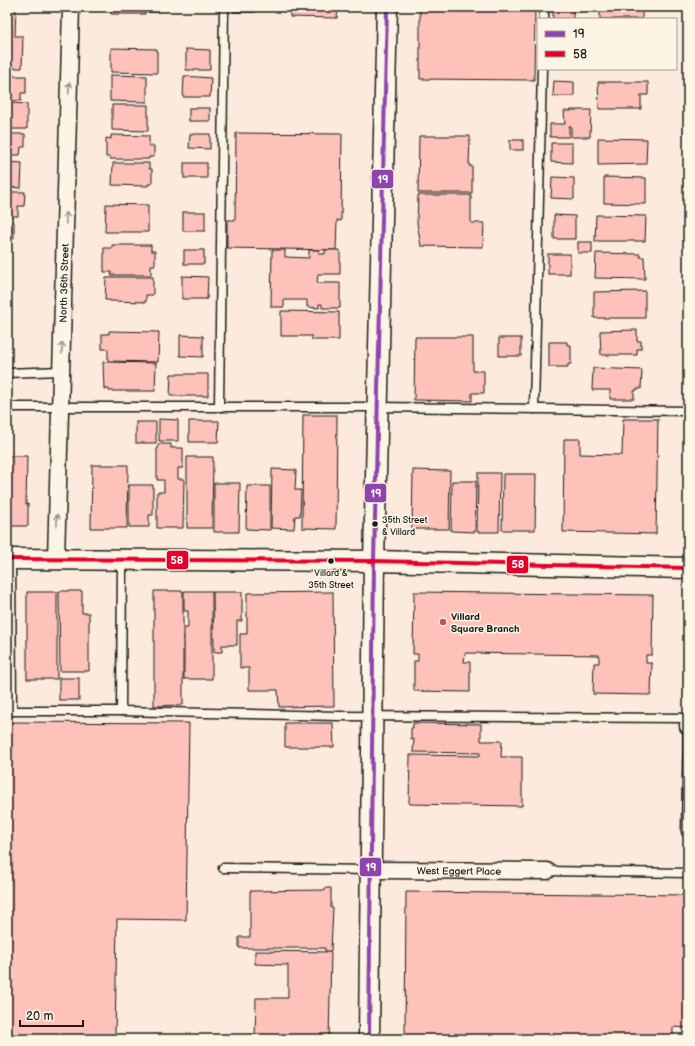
<svg xmlns="http://www.w3.org/2000/svg" width="695" height="1046" viewBox="0 0 695 1046" font-family="'Balsamiq Sans',sans-serif">
	<style>
		.building { fill: #fec2ba; stroke: #1c1c1c }
		.lines { fill: none; stroke-linecap: round; stroke-linejoin: round }
		.service-casing { stroke: #1c1c1c; stroke-width: 11 }
		.minor-casing { stroke: #1c1c1c; stroke-width: 19 }
		.tertiary-casing { stroke: #1c1c1c; stroke-width: 23 }
		.service { stroke: #fcf5e5; stroke-width: 8 }
		.minor { stroke: #fcf5e5; stroke-width: 16 }
		.tertiary { stroke: #fcf5e5; stroke-width: 20 }
		.bus-1-casing { stroke: #fcf5e5; stroke-width: 7 }
		.bus-2-casing { stroke: #fcf5e5; stroke-width: 7 }
		.bus-1 { stroke: #8e44ad; stroke-width: 4 }
		.bus-2 { stroke: #e4002b; stroke-width: 4 }
		.oneway { stroke: #97938b }
		.bus-dot { fill: #1c1c1c; stroke: #fcf5e5; stroke-width: 1.5 }
		.poi-dot { fill: #d1495b; stroke: #fcf5e5; stroke-width: 1.5 }
		.labels { text-anchor: middle; stroke-width: 3; stroke-linejoin: round; paint-order: stroke }
		.bus-label { font-size: 9px; fill: #1c1c1c; stroke: #fcf5e5; text-anchor: start }
		.street-label { font-size: 10px; fill: #1c1c1c; stroke: #fcf5e5 }
		.poi-label { font-size: 10px; font-weight: bold; fill: #1c1c1c; stroke: #fcf5e5; text-anchor: start }
		.line-badge { stroke: #fcf5e5; stroke-width: 1.5 }
		.badge-label { font-size: 11px; text-anchor: middle; font-weight: bold; fill: #fff }
	</style>
	<rect width="100%" height="100%" fill="#fcebdc"/>
	<filter id="ink" filterUnits="userSpaceOnUse"><feTurbulence type="fractalNoise" baseFrequency=".025" numOctaves="2"/><feDisplacementMap in="SourceGraphic" scale="8" xChannelSelector="R" yChannelSelector="G"/><feConvolveMatrix kernelMatrix="1 2 1 2 8 2 1 2 1" color-interpolation-filters="sRGB"/></filter>
	<g filter="url(#ink)">
		<g class="building">
			<path d="M7 7H16L15 36H23L22 68H7Z"/>
			<path d="M111 7H159L158 12H145V14H111Z"/>
			<rect x="234" y="7" width="21" height="5"/>
			<path d="M290 7H338L337 18 290 17Z"/>
			<path d="M420 7H535L534 80 420 79Z"/>
			<rect x="553" y="7" width="20" height="12"/>
			<path d="M600 7H649V11H642V19H600Z"/>
			<path d="M111 48 157 49V73L111 72Z"/>
			<path d="M186 49 210 50V70H186Z"/>
			<path d="M110 75 147 76V102L110 101Z"/>
			<path d="M7 76H26V93H21V101L7 100Z"/>
			<path d="M184 76 211 78 210 97H183Z"/>
			<path d="M554 81 574 82V96H553Z"/>
			<path d="M598 82H648V95H641V109H599Z"/>
			<path d="M7 103 27 104V129H7Z"/>
			<path d="M112 105H148V131L112 130Z"/>
			<rect x="189" y="108" width="21" height="13"/>
			<path d="M571 110H591L590 137H571V126H569V137H550V124H565L564 111H571Z"/>
			<path d="M236 133 342 134 341 221 337 220 336 250 227 248V220H235Z"/>
			<path d="M7 134H25V147H21L20 155H7Z"/>
			<path d="M190 134H210V149L189 148Z"/>
			<path d="M111 135 149 136V146H154V157H149V159H110V157H106V138L111 139Z"/>
			<path d="M419 136H470L469 166H472V193H418Z"/>
			<path d="M598 138 647 139 646 164 598 165Z"/>
			<rect x="510" y="140" width="13" height="10"/>
			<path d="M551 143H572V163L551 162Z"/>
			<path d="M7 162 22 163 21 188 7 187Z"/>
			<path d="M113 163H149V169H152V184H148V186L112 185Z"/>
			<rect x="184" y="163" width="23" height="15"/>
			<path d="M552 177 574 178V199L551 198Z"/>
			<path d="M604 177 646 178V204L604 203Z"/>
			<path d="M7 192H25L24 206H18V216H7Z"/>
			<path d="M418 195H471V223H484L483 247 421 246 417 223Z"/>
			<path d="M106 204 148 205V232H105Z"/>
			<rect x="183" y="212" width="22" height="19"/>
			<path d="M554 215 575 216V239H554Z"/>
			<path d="M596 215 646 216 645 241H595Z"/>
			<rect x="7" y="222" width="7" height="16"/>
			<rect x="578" y="242" width="14" height="11"/>
			<path d="M112 245H151V251H155V265H151V275H111L112 272H104V248H112Z"/>
			<rect x="184" y="250" width="20" height="14"/>
			<path d="M272 250H285V257L309 258V250H319V254H325V250H340V274H318L317 283H340V308H322V304H319V308L307 307V300H284V307H271Z"/>
			<path d="M596 253 640 254V257H644L645 279 595 278Z"/>
			<rect x="548" y="254" width="22" height="20"/>
			<path d="M182 276 208 277 207 299H182Z"/>
			<path d="M111 277H153V295H146V302L110 301V300H105L106 278H111Z"/>
			<rect x="7" y="286" width="3" height="31"/>
			<path d="M645 291V318H594V292Z"/>
			<path d="M281 311 339 312V340H312V336H281Z"/>
			<path d="M637 330V341H641V349H637V355H601L600 331Z"/>
			<path d="M109 331 159 332 158 362 108 361V349H102V334H109Z"/>
			<path d="M180 335 203 336V357L180 356Z"/>
			<path d="M415 337H473V371H484V393H472V401L414 400Z"/>
			<rect x="499" y="338" width="22" height="18"/>
			<path d="M549 342H567V345H571V364H568V367H549Z"/>
			<path d="M103 362 156 363 155 391H109V389H104Z"/>
			<path d="M593 368 642 370 641 389H636V391H634V399H610V390H592Z"/>
			<path d="M171 374H208V396H170Z"/>
			<path d="M303 415H337L336 529 302 528Z"/>
			<path d="M159 419 178 420V441H159Z"/>
			<path d="M623 419H658L656 534 563 532 564 439H580V454L622 455Z"/>
			<path d="M189 421H219L218 442H189Z"/>
			<rect x="136" y="422" width="20" height="21"/>
			<path d="M158 444H171V448H183V468H178V479H184L183 528H157V492H164V480H157V449H158Z"/>
			<path d="M7 456H27L26 504H28V526H7Z"/>
			<path d="M187 457H213L212 528H187Z"/>
			<path d="M92 465H128L127 528H91Z"/>
			<path d="M272 469 296 470 295 490H301L300 516H295L294 529 271 528Z"/>
			<path d="M413 470 450 471 449 529H412Z"/>
			<path d="M478 473H500L499 532H477Z"/>
			<path d="M503 474H536L535 530H502Z"/>
			<path d="M452 481H476L475 532 451 531Z"/>
			<path d="M214 483H240L239 532H214Z"/>
			<path d="M129 485H153V515H149V527H129Z"/>
			<path d="M247 486H270V530L246 529Z"/>
			<path d="M59 591H82V613H89V671H60Z"/>
			<path d="M154 591H183V705L154 706Z"/>
			<path d="M184 591H212V679H184V628H188V611H184Z"/>
			<rect x="27" y="592" width="30" height="87"/>
			<path d="M213 592H242V621H237V645H222V652H214Z"/>
			<path d="M333 592 334 706 279 707 278 690H249V668H240V634H247V593Z"/>
			<path d="M414 592 653 595 652 655H646V663H652L651 695 593 694 594 663H599V655L465 653 464 662H470V692L414 691V661H418V654H413Z"/>
			<rect x="59" y="678" width="20" height="22"/>
			<path d="M7 722 189 723 186 920 117 919 115 1039H7Z"/>
			<path d="M285 723H333L334 747H285Z"/>
			<path d="M413 723 481 724V741H502L501 757H522V806L409 804 410 755 480 756V753L413 752 414 739H411V728H413Z"/>
			<path d="M325 888H331V908H333L331 951H325V948H239V937H250V891L325 890Z"/>
			<path d="M406 892 688 895V1028L673 1027V1039H405Z"/>
			<path d="M255 951 331 952 329 1039H255L256 998H288V965L255 964Z"/>
		</g>
		<g class="lines">
			<g class="service-casing">
				<g id="service">
					<path d="M544 19V7"/>
					<path d="M7 373 61 371"/>
					<path d="M7 407H378L688 411"/>
					<path d="M219 407 224 7"/>
					<path d="M534 409 542 69"/>
					<path d="M11 559 12 711"/>
					<path d="M7 711H121L338 716 688 718"/>
					<path d="M121 711 122 560"/>
					<path d="M686 832 688 726"/>
					<path d="M223 868 370 870"/>
					<path d="M547 871 688 873"/>
				</g>
			</g>
			<g class="minor-casing">
				<g id="minor">
					<path id="s1" d="M56 559 71 7"/>
					<path d="M688 726V725"/>
					<path id="s2" d="M370 870 547 871"/>
				</g>
			</g>
			<g class="tertiary-casing">
				<g id="tertiary">
					<path d="M7 559 374 561 688 568"/>
					<path d="M369 1039 374 561 387 7"/>
				</g>
			</g>
			<use href="#service" class="service"/>
			<use href="#minor" class="minor"/>
			<use href="#tertiary" class="tertiary"/>
			<g class="bus-1-casing">
				<path id="bus-1" d="M369 1039 374 561 387 7"/>
			</g>
			<g class="bus-2-casing">
				<path id="bus-2" d="M7 559 374 561 688 568"/>
			</g>
			<use href="#bus-1" class="bus-1"/>
			<use href="#bus-2" class="bus-2"/>
		</g>
		<defs><path id="oneway-shaft" d="M-6 0H5M1.5-3L5.5 0L1.5 3" fill="none" stroke-width="1.6" stroke-linecap="round" stroke-linejoin="round"/></defs>
		<g class="oneway">
			<use href="#oneway-shaft" transform="translate(69 88) rotate(-88)"/>
			<use href="#oneway-shaft" transform="translate(66 218) rotate(-88)"/>
			<use href="#oneway-shaft" transform="translate(62 348) rotate(-88)"/>
			<use href="#oneway-shaft" transform="translate(57 520) rotate(-89)"/>
		</g>
	</g>
	<g class="bus-dot">
		<circle cx="375" cy="524" r="3.5"/>
		<circle cx="331" cy="561" r="3.5"/>
	</g>
	<circle class="poi-dot" cx="443" cy="622" r="4"/>
	<g class="labels">
		<g class="bus-label">
			<text x="382" y="523">35th Street<tspan x="382" dy="12">&amp; Villard</tspan></text>
			<text x="331" y="576" text-anchor="middle">Villard &amp;<tspan x="331" dy="12">35th Street</tspan></text>
		</g>
		<g class="street-label">
			<text dy="4" stroke="none"><textPath href="#s1" startOffset="276">North 36th Street</textPath></text>
			<text dy="4" stroke="none"><textPath href="#s2" startOffset="89">West Eggert Place</textPath></text>
		</g>
		<g class="poi-label">
			<text x="451" y="620">Villard<tspan x="451" dy="12">Square Branch</tspan></text>
		</g>
	</g>
	<g class="line-badge">
		<rect x="371" y="169" width="23" height="20" rx="4" fill="#8e44ad"/>
		<rect x="364" y="483" width="23" height="20" rx="4" fill="#8e44ad"/>
		<rect x="166" y="550" width="23" height="20" rx="4" fill="#e4002b"/>
		<rect x="506" y="555" width="23" height="19" rx="4" fill="#e4002b"/>
		<rect x="359" y="857" width="23" height="20" rx="4" fill="#8e44ad"/>
	</g>
	<g class="badge-label">
		<text x="383" y="183">19</text>
		<text x="376" y="497">19</text>
		<text x="177" y="564">58</text>
		<text x="518" y="568">58</text>
		<text x="371" y="871">19</text>
	</g>
	<rect width="695" height="1046" fill="none" stroke="#fcf5e5" stroke-width="24"/>
	<rect x="12" y="12" width="671" height="1022" fill="none" stroke="#1c1c1c" stroke-width="1.5" filter="url(#ink)"/>
	<rect x="537" y="18" width="140" height="52" fill="#fcf5e5" stroke="#a29e95"/>
	<rect x="545" y="31" width="20" height="6" fill="#8e44ad" stroke="#a29e95"/>
	<text x="573" y="38" font-size="12" fill="#1c1c1c">19</text>
	<rect x="545" y="51" width="20" height="6" fill="#e4002b" stroke="#a29e95"/>
	<text x="573" y="58" font-size="12" fill="#1c1c1c">58</text>
	<path d="M20 1020v6h63v-6" fill="none" stroke="#1c1c1c" stroke-width="2"/>
	<text x="26" y="1020" font-size="12" fill="#1c1c1c" stroke="#fcf5e5" stroke-width="3" paint-order="stroke">20 m</text>
</svg>
